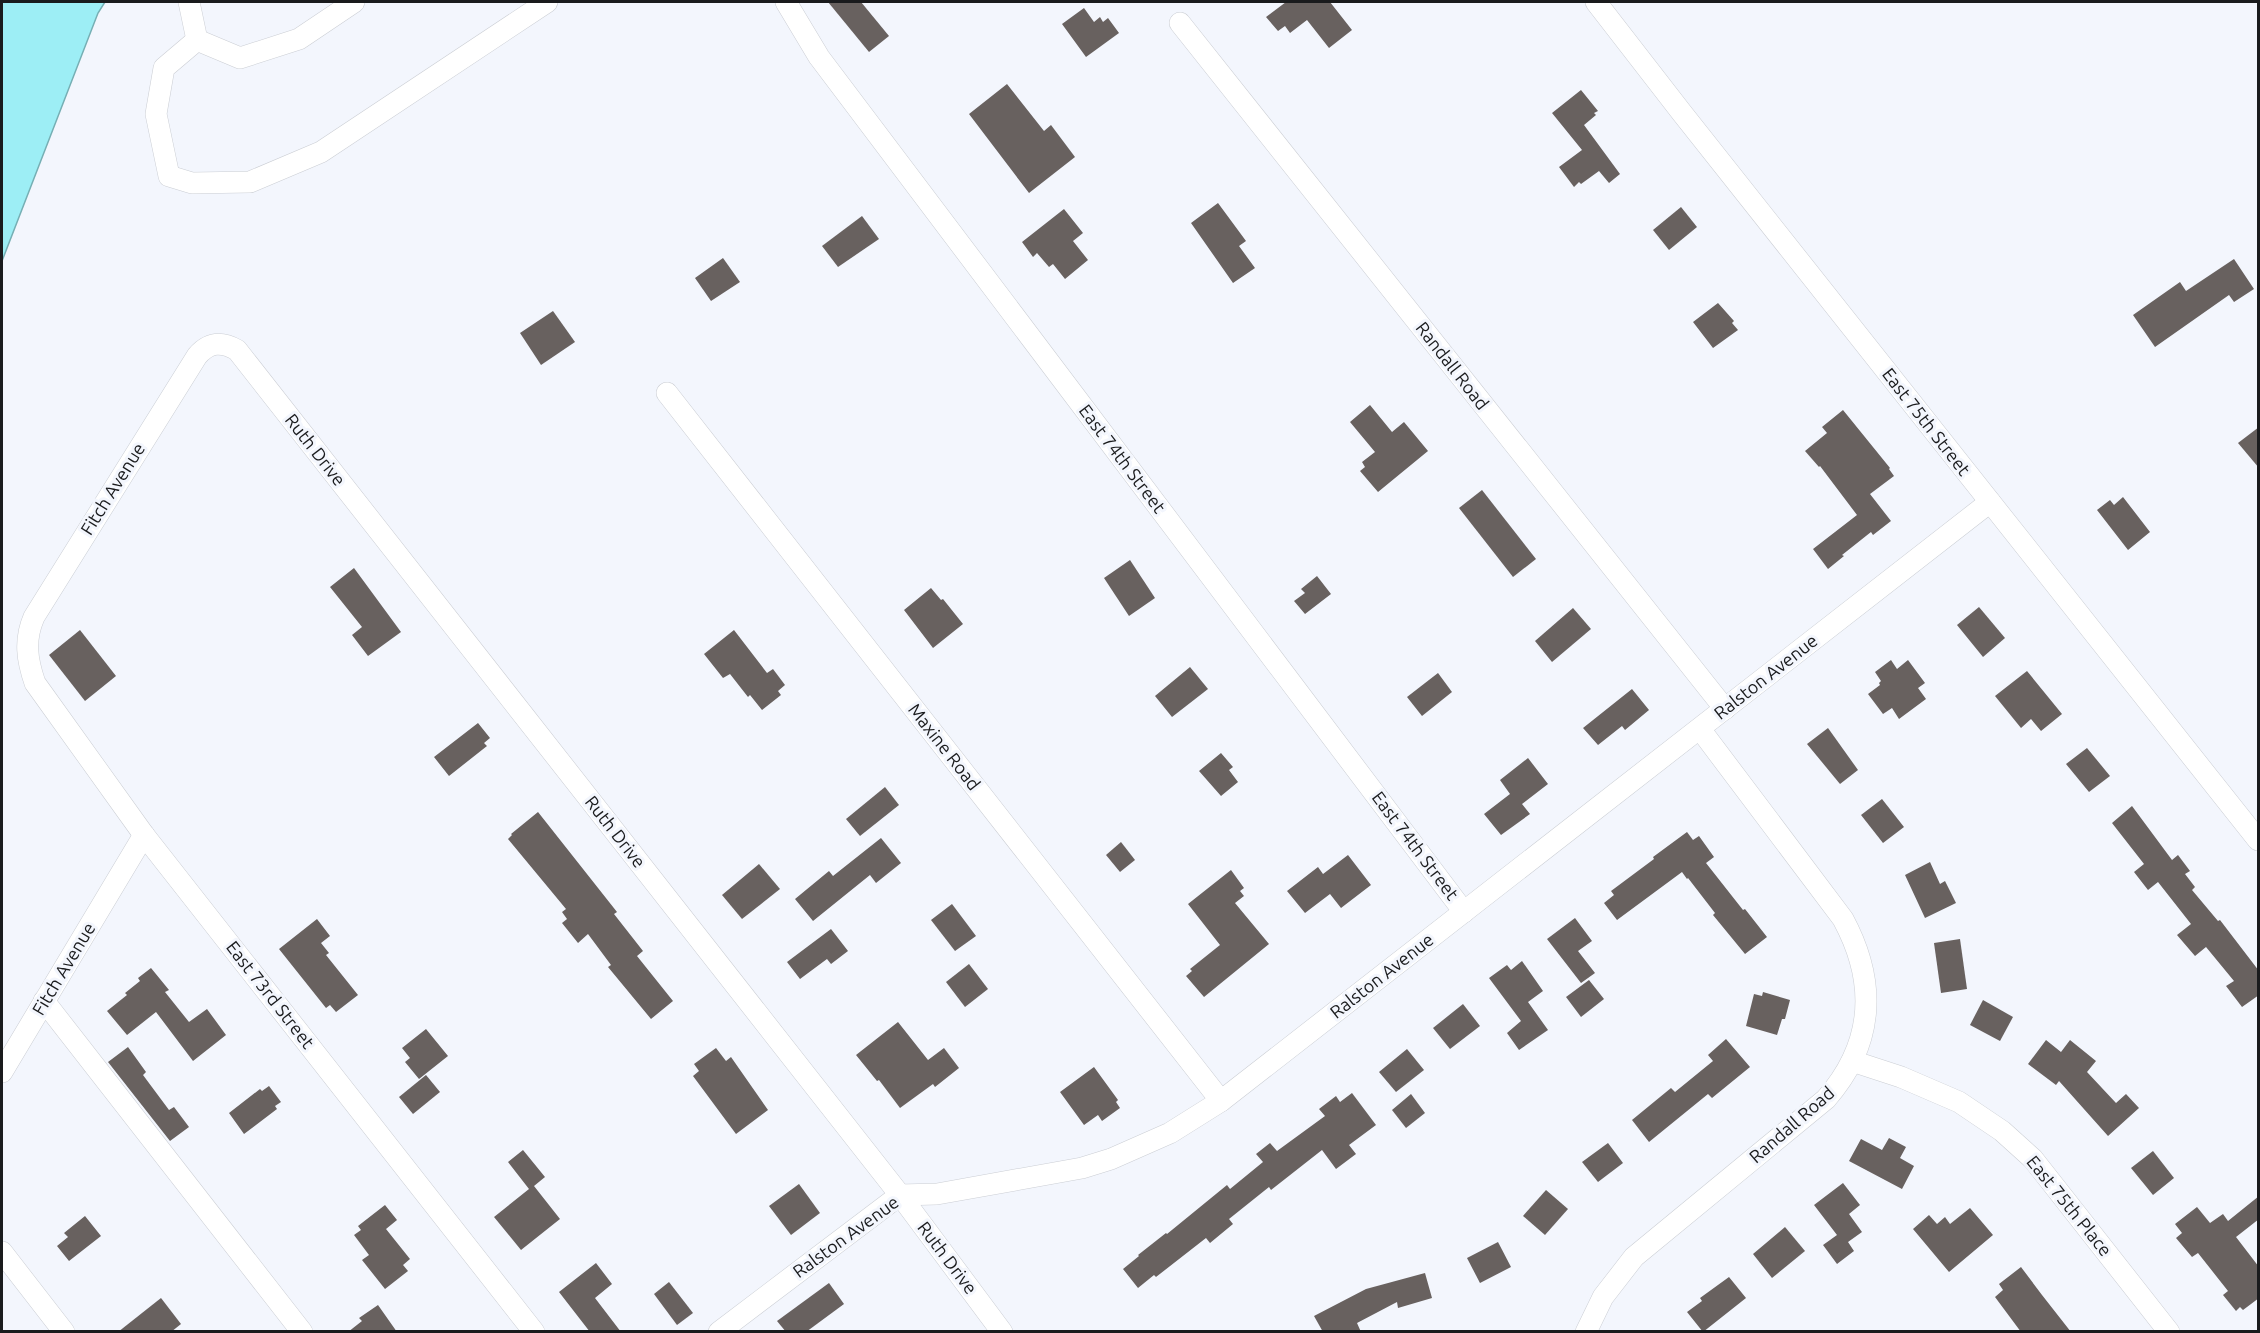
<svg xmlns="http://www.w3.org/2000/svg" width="2260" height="1333" viewBox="0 0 2260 1333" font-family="Ubuntu,sans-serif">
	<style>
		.water { fill: #9deef5; stroke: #76afb4; stroke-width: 1.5 }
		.building { fill: #68615f }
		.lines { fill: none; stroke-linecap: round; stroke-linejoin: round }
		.minor-casing { stroke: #cbced4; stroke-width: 22 }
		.minor { stroke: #fff; stroke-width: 21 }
		.labels { text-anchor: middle; stroke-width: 6; stroke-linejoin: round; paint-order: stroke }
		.street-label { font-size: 18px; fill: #1a1b1d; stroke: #f3f6fd }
	</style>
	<rect width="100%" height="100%" fill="#f3f6fd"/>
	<path class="water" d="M2 2H105L98 13 2 261Z"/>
	<g class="building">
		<path d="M828 2H861L889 36 869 52Z"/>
		<path d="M1286 2H1330L1352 30 1329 48 1307 20 1290 33 1285 26 1278 31 1266 17Z"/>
		<path d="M1084 8 1094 22 1100 17 1103 22 1108 18 1119 33 1086 57 1062 24Z"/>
		<path d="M1007 84 1044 131 1051 125 1075 157 1029 193 969 114Z"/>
		<path d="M1581 90 1598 111 1594 113 1596 115 1584 125 1620 174 1609 183 1599 171 1581 184 1579 182 1574 187 1559 167 1582 150 1552 113Z"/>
		<path d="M1218 203 1246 241 1239 246 1255 268 1233 283 1191 223Z"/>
		<path d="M1681 207 1697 227 1669 250 1653 230Z"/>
		<path d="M1064 209 1083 233 1073 241 1088 260 1065 279 1053 264 1049 267 1037 253 1033 257 1022 242Z"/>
		<path d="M862 216 879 239 838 267 822 246Z"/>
		<path d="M723 258 740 282 711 301 695 278Z"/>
		<path d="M2234 259 2254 289 2234 302 2229 295 2155 347 2133 315 2180 282 2186 291Z"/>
		<path d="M1718 303 1734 321 1732 323 1738 330 1713 348 1693 322Z"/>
		<path d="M553 311 575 342 541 365 520 333Z"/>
		<path d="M1370 405 1392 432 1404 422 1428 451 1378 492 1360 471 1365 467 1362 462 1375 452 1350 422Z"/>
		<path d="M1843 410 1890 468 1889 469 1894 476 1870 494 1891 521 1873 535 1871 532 1842 555 1844 556 1828 569 1813 549 1857 515 1820 466 1819 467 1805 451 1827 433 1822 427Z"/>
		<path d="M2259 427V468L2238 443Z"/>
		<path d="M1482 490 1536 559 1513 577 1459 508Z"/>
		<path d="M2123 497 2150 532 2128 550 2097 510 2110 500 2114 505Z"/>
		<path d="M1130 560 1155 598 1129 616 1104 578Z"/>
		<path d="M354 568 401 632 368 656 352 635 362 627 330 587Z"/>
		<path d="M1317 576 1331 594 1305 614 1294 601 1305 593 1301 589Z"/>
		<path d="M931 588 941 600 943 599 963 624 933 648 904 610Z"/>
		<path d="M1979 607 2005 638 1983 657 1957 625Z"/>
		<path d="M1573 608 1591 629 1552 662 1535 641Z"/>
		<path d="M80 630 116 676 85 701 49 655Z"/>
		<path d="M734 630 767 673 773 669 785 685 778 691 781 695 762 710 750 695 748 697 730 674 723 678 704 654Z"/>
		<path d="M1891 660 1897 669 1908 660 1925 683 1918 688 1926 699 1899 719 1892 708 1883 714 1868 694 1880 685 1879 683 1881 681 1875 672Z"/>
		<path d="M1190 667 1208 689 1172 717 1155 696Z"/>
		<path d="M2027 671 2062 714 2041 731 2031 719 2021 728 1995 696Z"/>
		<path d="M1438 673 1452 692 1422 716 1407 697Z"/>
		<path d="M1632 689 1649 710 1625 730 1622 726 1598 745 1583 728Z"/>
		<path d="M478 723 490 738 484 743 487 746 449 776 434 757Z"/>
		<path d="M1828 728 1858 770 1840 784 1807 744Z"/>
		<path d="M2087 748 2110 776 2089 792 2066 764Z"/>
		<path d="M1221 753 1233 767 1229 770 1238 782 1221 796 1199 771Z"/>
		<path d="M1528 758 1548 784 1522 804 1530 814 1501 835 1484 814 1510 794 1500 780Z"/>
		<path d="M885 787 899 805 860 836 846 819Z"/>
		<path d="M1882 799 1904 827 1883 843 1861 815Z"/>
		<path d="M2132 806 2172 860 2178 855 2190 871 2185 874 2195 887 2192 890 2218 921 2220 920 2259 971V995L2242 1007 2226 986 2234 981 2206 947 2195 956 2177 935 2191 924 2158 882 2148 890 2134 872 2144 864 2112 823Z"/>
		<path d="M538 812 617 912 614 914 643 951 637 956 673 1001 651 1019 608 967 611 965 588 934 578 943 562 923 567 919 562 912 566 909 508 839 512 835 511 834Z"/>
		<path d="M1687 832 1693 840 1699 836 1714 857 1706 863 1743 910 1745 909 1767 937 1745 954 1713 915 1715 913 1688 878 1687 879 1682 872 1617 920 1604 903 1614 895 1611 891 1654 859 1653 857Z"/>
		<path d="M881 838 901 863 876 883 870 875 813 921 795 899 829 871 833 876Z"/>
		<path d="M1121 842 1135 860 1120 872 1106 855Z"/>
		<path d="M1348 855 1371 885 1341 908 1330 894 1305 913 1287 891 1318 867 1323 874Z"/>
		<path d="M1930 862 1940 884 1945 881 1956 903 1925 918 1905 875Z"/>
		<path d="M759 864 780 889 742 919 722 895Z"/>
		<path d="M1231 870 1244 888 1240 891 1244 896 1235 903 1269 944 1204 997 1186 976 1192 971 1190 969 1220 945 1188 904Z"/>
		<path d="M952 904 976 936 955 951 931 920Z"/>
		<path d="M1575 918 1592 941 1578 951 1595 973 1581 983 1547 939Z"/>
		<path d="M317 919 330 936 321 943 329 953 326 955 358 995 336 1012 330 1005 326 1008 279 949Z"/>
		<path d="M831 929 848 951 831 964 827 959 800 979 787 962Z"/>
		<path d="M1960 939 1967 989 1941 993 1934 943Z"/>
		<path d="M1522 961 1543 991 1528 1002 1548 1030 1519 1050 1507 1033 1521 1021 1489 978 1507 965 1511 970Z"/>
		<path d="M969 964 988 989 965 1007 946 982Z"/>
		<path d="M151 968 169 990 165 992 189 1022 207 1009 226 1035 193 1061 156 1012 127 1035 107 1011 127 995 125 993 140 981 138 978Z"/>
		<path d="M1589 980 1604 999 1581 1017 1566 997Z"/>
		<path d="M1763 992 1790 1000 1785 1019H1782L1777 1035 1746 1026 1754 994 1762 996Z"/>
		<path d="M1983 1000 2013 1017 2000 1041 1970 1025Z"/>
		<path d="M1463 1004 1480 1026 1450 1049 1433 1028Z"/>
		<path d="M898 1022 928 1060 944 1048 959 1068 935 1087 933 1084 900 1108 879 1080 877 1081 856 1055Z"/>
		<path d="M426 1029 448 1056 419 1079 405 1062 410 1058 402 1048Z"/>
		<path d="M1726 1039 1750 1067 1712 1098 1708 1094 1649 1142 1632 1120 1671 1088 1675 1092 1713 1061 1708 1055Z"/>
		<path d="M2046 1040 2061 1052 2070 1040 2096 1061 2087 1072 2116 1103 2126 1094 2139 1108 2108 1136 2059 1081 2056 1085 2028 1064Z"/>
		<path d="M128 1047 146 1072 143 1075 169 1110 174 1107 189 1127 170 1141 108 1062Z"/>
		<path d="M716 1048 726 1061 731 1057 768 1110 736 1134 693 1076 699 1071 694 1064Z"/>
		<path d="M1407 1049 1424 1070 1396 1092 1379 1072Z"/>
		<path d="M1094 1067 1118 1100 1116 1102 1120 1108 1102 1121 1098 1115 1084 1125 1060 1092Z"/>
		<path d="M426 1075 440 1092 413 1114 399 1097Z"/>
		<path d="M269 1086 281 1102 275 1106 277 1109 244 1134 229 1113 260 1089 262 1091Z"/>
		<path d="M1352 1093 1376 1125 1349 1145 1356 1154 1336 1169 1322 1150 1271 1190 1269 1187 1229 1219 1233 1224 1210 1243 1206 1238 1156 1277 1154 1275 1138 1288 1123 1269 1139 1256 1138 1255 1166 1233 1167 1234 1227 1185 1230 1189 1263 1162 1256 1154 1270 1143 1277 1151 1325 1116 1319 1109 1336 1096 1340 1102Z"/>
		<path d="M1411 1094 1425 1113 1406 1128 1392 1110Z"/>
		<path d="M1889 1138 1906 1147 1900 1158 1914 1166 1902 1189 1849 1161 1861 1139 1882 1150Z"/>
		<path d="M1608 1143 1623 1163 1598 1182 1582 1162Z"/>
		<path d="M523 1150 545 1177 534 1186 560 1219 521 1250 494 1217 529 1189 508 1162Z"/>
		<path d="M2153 1151 2174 1178 2153 1195 2131 1168Z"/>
		<path d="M1843 1183 1860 1205 1849 1214 1862 1232 1848 1242 1854 1251 1837 1264 1823 1245 1837 1235 1814 1205Z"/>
		<path d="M799 1184 820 1213 791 1235 769 1206Z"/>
		<path d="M1546 1190 1568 1209 1545 1235 1523 1216Z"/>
		<path d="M2259 1196V1219L2236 1237 2259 1267V1298L2243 1310 2240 1307 2236 1311 2223 1295 2228 1291 2198 1253 2192 1257 2176 1238 2182 1233 2175 1224 2197 1207 2210 1223 2223 1214 2228 1221Z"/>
		<path d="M385 1205 397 1220 386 1229 410 1259 403 1265 408 1271 385 1289 362 1260 369 1255 354 1235 361 1230 358 1226Z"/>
		<path d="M1970 1208 1993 1235 1949 1272 1913 1229 1929 1215 1937 1224 1945 1217 1950 1224Z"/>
		<path d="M85 1216 101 1236 69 1261 57 1246 68 1237 64 1233Z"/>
		<path d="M1785 1227 1805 1251 1772 1278 1753 1254Z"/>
		<path d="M1498 1242 1511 1267 1480 1283 1467 1258Z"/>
		<path d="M596 1263 612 1284 595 1298 621 1332H590L559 1292Z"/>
		<path d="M2021 1267 2042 1295 2071 1332H2021L1995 1297 2003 1290 1999 1284Z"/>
		<path d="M1425 1273 1432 1298 1398 1308 1397 1302 1357 1323 1361 1332H1323L1314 1316 1366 1289Z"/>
		<path d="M1729 1277 1746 1298 1703 1332 1687 1312 1702 1301 1700 1298Z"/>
		<path d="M669 1282 693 1313 677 1325 654 1294Z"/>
		<path d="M829 1283 844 1304 806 1332H786L777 1321Z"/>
		<path d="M161 1298 181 1324 171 1332H118Z"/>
		<path d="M378 1305 397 1332H348L362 1321 359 1318Z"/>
	</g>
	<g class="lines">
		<g class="minor-casing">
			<g id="minor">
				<path d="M189 2 197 40"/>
				<path d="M786 2 819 57 1464 912"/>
				<path d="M1596 2 1682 113 2258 840"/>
				<path d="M1180 23 1725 709"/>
				<path d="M197 40 164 68 156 114 169 176 192 183 250 182 321 152 547 2"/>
				<path d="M197 40 240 58 299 39 354 2"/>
				<path d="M667 393 1221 1101"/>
				<path d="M44 1001 302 1332"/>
				<path d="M1852 1061 1901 1077 1959 1102 2002 1131 2033 1159 2169 1332"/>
				<path d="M2 1072 144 835"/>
				<path d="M2 1252 64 1332"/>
				<path d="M534 1332 144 835 35 683C27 660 24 640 34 617L197 356C209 342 221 341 237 350L900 1195 1002 1332"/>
				<path d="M719 1332 900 1195 937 1194 1082 1168 1111 1159 1170 1133 1221 1101 1990 502"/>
				<path d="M1586 1332 1603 1297 1634 1257 1826 1099C1875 1043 1877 982 1843 919L1700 729"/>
			</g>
		</g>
		<use href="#minor" class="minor"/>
	</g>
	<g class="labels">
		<g class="street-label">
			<text transform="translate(1452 366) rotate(52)" y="6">Randall Road</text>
			<text transform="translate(1926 422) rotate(52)" y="6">East 75th Street</text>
			<text transform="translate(315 450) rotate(52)" y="6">Ruth Drive</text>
			<text transform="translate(1122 459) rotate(53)" y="6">East 74th Street</text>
			<text transform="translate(113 489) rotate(-58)" y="6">Fitch Avenue</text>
			<text transform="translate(1766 677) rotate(-38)" y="6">Ralston Avenue</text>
			<text transform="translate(944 747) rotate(52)" y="6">Maxine Road</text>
			<text transform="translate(615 832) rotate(52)" y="6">Ruth Drive</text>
			<text transform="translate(1415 846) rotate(53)" y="6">East 74th Street</text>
			<text transform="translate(64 969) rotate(-59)" y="6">Fitch Avenue</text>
			<text transform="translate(1382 976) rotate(-38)" y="6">Ralston Avenue</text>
			<text transform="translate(270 995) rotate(52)" y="6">East 73rd Street</text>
			<text transform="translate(1792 1125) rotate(-41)" y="6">Randall Road</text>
			<text transform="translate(2069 1206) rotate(51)" y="6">East 75th Place</text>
			<text transform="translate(846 1237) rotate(-36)" y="6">Ralston Avenue</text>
			<text transform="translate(947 1258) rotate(53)" y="6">Ruth Drive</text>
		</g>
	</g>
	<rect width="2260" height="1333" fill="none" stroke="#1a1b1d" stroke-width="6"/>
</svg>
